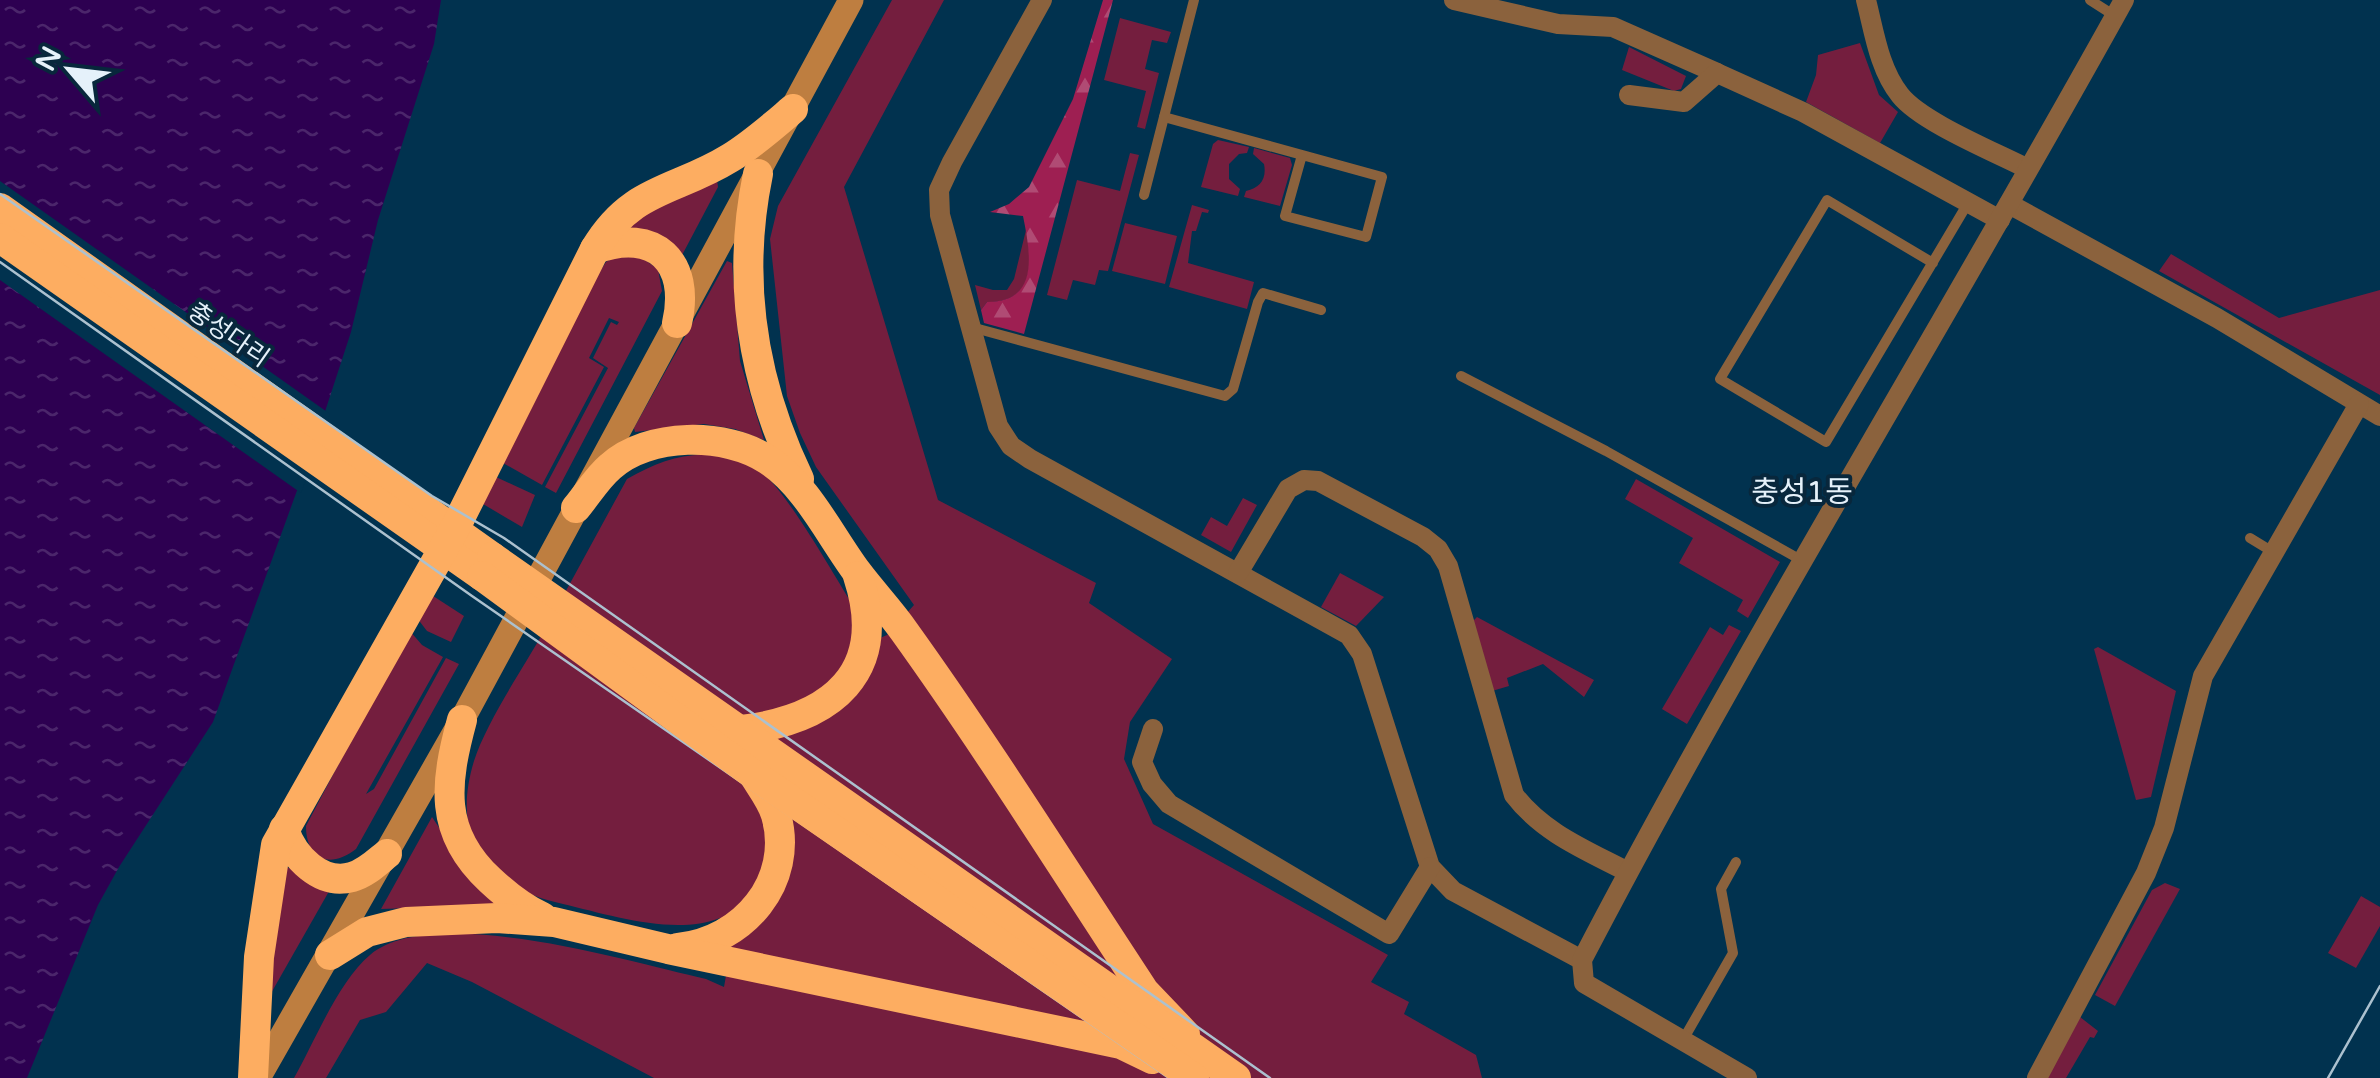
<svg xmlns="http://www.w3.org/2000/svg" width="2380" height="1078" viewBox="0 0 2380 1078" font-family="'Varela Round','Noto Sans KR',sans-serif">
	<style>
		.grass { fill: #741e3e }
		.forest { fill: url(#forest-firs) }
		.water { fill: url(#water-ripples) }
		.pier { fill: #01324f }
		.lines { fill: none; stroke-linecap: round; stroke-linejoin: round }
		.lane { stroke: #8b623d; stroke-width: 10 }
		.street { stroke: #8b623d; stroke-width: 20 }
		.secondary { stroke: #be7e40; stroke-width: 25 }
		.highway { stroke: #fdad61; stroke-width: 30 }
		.tram { stroke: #acc1cf; stroke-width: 2.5 }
		.highway-bridge { stroke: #fdad61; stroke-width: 30 }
		.labels { text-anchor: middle; stroke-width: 8; stroke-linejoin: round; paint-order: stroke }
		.street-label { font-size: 25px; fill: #e5f1fa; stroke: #08273c }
		.quarter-label { font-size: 30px; fill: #e5f1fa; stroke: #08273c }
	</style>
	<defs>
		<pattern id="forest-firs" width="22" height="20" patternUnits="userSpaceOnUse" patternTransform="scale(2.5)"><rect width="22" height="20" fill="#9e1f52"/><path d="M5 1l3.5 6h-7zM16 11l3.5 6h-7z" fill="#b04b74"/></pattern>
		<pattern id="water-ripples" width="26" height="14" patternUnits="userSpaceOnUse" patternTransform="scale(2.5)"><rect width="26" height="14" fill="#2d0051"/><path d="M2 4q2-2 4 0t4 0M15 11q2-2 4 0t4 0" fill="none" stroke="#4b266b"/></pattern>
	</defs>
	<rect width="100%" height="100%" fill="#01324f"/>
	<g class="grass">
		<path d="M892 0H944L844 187 938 500 1096 583 1089 603 1172 659 1130 722 1124 759 1153 824 1388 955 1371 982 1409 1002 1404 1014 1476 1055 1482 1078H654L472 982 427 963 386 1012 360 1020 326 1078H294C315 1041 338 982 370 955 432 902 631 962 706 979L724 987 731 947 720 918C674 936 610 915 563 904 487 888 450 839 474 761 486 723 523 668 543 633 571 582 599 530 627 479 671 454 710 444 758 470 783 484 833 574 851 602 859 615 870 626 880 638L887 635 914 605 816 467 800 433 787 396 770 239 778 206Z"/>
		<path d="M1120 18 1171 32 1167 43 1152 40 1145 69 1159 73 1145 129 1137 127 1146 91 1104 80Z"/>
		<path d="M1860 43 1879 95 1898 112 1880 143 1806 102 1816 75 1818 55Z"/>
		<path d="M1629 47 1686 76 1681 89 1674 91 1622 70Z"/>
		<path d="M1218 140 1249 147 1247 153 1239 154 1229 164V179L1240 189 1238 196 1201 187 1213 144Z"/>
		<path d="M1254 148 1290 158 1292 165 1280 206 1244 197 1246 191C1260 188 1267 179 1264 164L1253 154Z"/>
		<path d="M1130 153 1139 155 1108 271 1099 270 1095 285 1073 280 1067 300 1047 295 1077 180 1120 191Z"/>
		<path d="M717 179 718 187 680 259 631 233 624 223Z"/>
		<path d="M1192 205 1209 210 1208 213 1202 212 1196 231H1192L1188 263 1254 282 1247 309 1169 287Z"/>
		<path d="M1125 223 1177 236 1165 284 1112 271Z"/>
		<path d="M1026 230C1033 266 1033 302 987 302L981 310 975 285 993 290H1007L1014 279Z"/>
		<path d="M2171 254 2279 318 2380 290V395L2159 271Z"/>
		<path d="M616 255H638L658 269 662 291 556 493 545 487 608 368 593 358 611 322 617 325 619 322 609 318 589 358 604 367 542 485 503 463 597 276 606 262Z"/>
		<path d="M727 261 732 263 740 361 764 440 735 429 704 424 635 432 634 428Z"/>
		<path d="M496 477 535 495 522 527 483 504Z"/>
		<path d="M1636 479 1780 562 1748 618 1737 611 1743 600 1679 563 1693 538 1625 499Z"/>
		<path d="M1243 498 1257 505 1231 552 1201 535 1211 517 1227 526Z"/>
		<path d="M1340 573 1384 597 1356 626 1321 607Z"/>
		<path d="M430 594 464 616 451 642 427 631 417 618Z"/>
		<path d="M1477 617 1594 680 1584 697 1543 664 1507 678 1509 686 1492 691 1472 622Z"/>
		<path d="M1729 625 1741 631 1687 724 1662 709 1710 627 1723 635Z"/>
		<path d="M409 630 422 645 443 657 366 794 374 789 446 658 459 664 356 849C329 870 306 859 306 826Z"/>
		<path d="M2098 647 2176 691 2151 797 2136 800 2094 649Z"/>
		<path d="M432 817 460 859 497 905 381 909Z"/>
		<path d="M284 866 332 886 270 995 277 884Z"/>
		<path d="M2165 883 2180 889 2115 1006 2095 995 2152 890Z"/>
		<path d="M2361 896 2380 907V926L2356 968 2328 953Z"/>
		<path d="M2080 1017 2098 1031 2094 1038 2090 1037 2066 1078H2045Z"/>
	</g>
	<path class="forest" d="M1103 0H1113L1024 334 984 323 981 310 987 302C1039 302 1031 255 1023 216L990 212 1009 204 1029 187 1073 99Z"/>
	<path class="water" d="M0 0H441L434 44 378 220 351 332 319 430 213 722 119 867 98 905 27 1078H0Z"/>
	<path class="pier" d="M0 181 330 414 301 493 0 280Z"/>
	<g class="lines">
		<g class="lane">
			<path d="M2090 0 2115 16"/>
			<path d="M1164 117 1382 177 1366 237 1285 216 1302 155"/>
			<path d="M1144 195 1194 0"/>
			<path d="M1933 263 1827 200 1720 379 1826 442 1968 203"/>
			<path d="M971 327 1225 396 1233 389 1258 302 1263 293 1321 310"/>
			<path d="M1461 376 1606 451 1801 560"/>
			<path d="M2250 538 2273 552"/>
			<path d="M1683 1040 1733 953 1721 889 1736 862"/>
		</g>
		<g class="street">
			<path d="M1042 0 952 162 939 190 940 215 998 426 1011 446 1030 459 1349 635 1362 654 1430 867 1453 891 1582 960"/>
			<path d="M1454 0 1558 24 1613 27 1717 73"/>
			<path d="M1866 0C1874 31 1879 69 1900 95 1921 122 1995 152 2028 169"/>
			<path d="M1629 95 1684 102 1717 73 1803 112 2000 220"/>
			<path d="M2009 204 2217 318 2380 416"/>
			<path d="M1238 573 1288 489 1304 480 1318 481 1423 537 1438 549 1448 566 1514 795C1543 833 1586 850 1628 872"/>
			<path d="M1153 729 1142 762 1152 784 1169 804 1389 934 1430 867"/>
			<path d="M1747 1078 1584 983 1582 960C1752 634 1946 322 2124 0"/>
			<path d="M2037 1078 2146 873 2164 828 2203 676 2359 404"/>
		</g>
		<path class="secondary" d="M258 1078 462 720 851 0"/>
		<g class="highway">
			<path d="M758 174C736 280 752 381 799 479"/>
			<path d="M0 208 492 557"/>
			<path d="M0 238 482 576"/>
			<path d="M595 249C655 227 691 262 677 323"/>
			<path d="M576 508C587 495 597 478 610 467 648 432 726 432 768 460 807 486 829 534 857 572 872 592 890 611 904 631 988 748 1065 871 1144 991L1185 1034"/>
			<path d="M462 720C445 783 438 832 490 880 506 895 522 908 542 917"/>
			<path d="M742 730C831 719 890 673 858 576"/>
			<path d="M284 829C293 857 321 886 352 877 366 873 376 863 387 854"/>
			<path d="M678 948C743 942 795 881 776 815 772 801 761 787 753 774"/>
			<path d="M330 955 367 932 406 922 497 918 554 922 668 949 1121 1044 1152 1059"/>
			<path d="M253 1078 259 957 276 845 454 530 595 249C632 187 675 192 730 158 753 144 773 126 793 109"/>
		</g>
		<g class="tram">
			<path d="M0 194 432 496 504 538 1270 1078"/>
			<path d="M0 262 472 596 1169 1078"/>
			<path d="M2328 1078 2380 986"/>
		</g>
		<g class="highway-bridge">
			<path d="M492 557 1236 1078"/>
			<path d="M482 576 753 774 1194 1078"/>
		</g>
	</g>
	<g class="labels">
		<g class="street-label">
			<text transform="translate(229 334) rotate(35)" y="9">충성다리</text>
		</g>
		<g class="quarter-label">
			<text x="1802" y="502">충성1동</text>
		</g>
	</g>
	<g transform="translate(70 70) rotate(298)" stroke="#08273c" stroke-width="8" paint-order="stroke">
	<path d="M0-8L18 38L0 25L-18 38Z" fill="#e5f1fa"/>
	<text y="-15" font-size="28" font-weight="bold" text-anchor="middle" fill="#e5f1fa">N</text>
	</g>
</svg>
